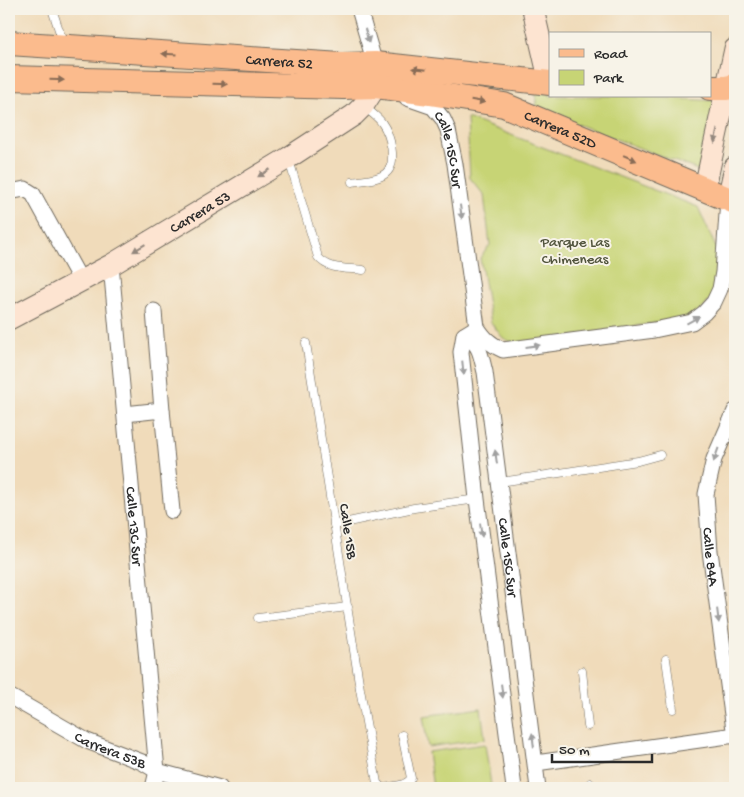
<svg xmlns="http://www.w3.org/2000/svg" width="744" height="797" viewBox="0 0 744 797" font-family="'Gochi Hand',sans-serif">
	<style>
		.green { fill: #c7d475; stroke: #798050 }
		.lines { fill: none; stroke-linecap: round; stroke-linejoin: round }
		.lane-casing { stroke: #70695d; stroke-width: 9 }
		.street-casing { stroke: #70695d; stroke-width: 17 }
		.secondary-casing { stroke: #70695d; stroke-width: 23 }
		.primary-casing { stroke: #70695d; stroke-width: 26 }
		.lane { stroke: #fff; stroke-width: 8 }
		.street { stroke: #fff; stroke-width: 15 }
		.secondary { stroke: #fde4d1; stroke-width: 21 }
		.primary { stroke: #fbbb8d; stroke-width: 24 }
		.oneway { fill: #a0a0a0 }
		.oneway2 { fill: #896c57 }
		.oneway3 { fill: #94887e }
		.labels { text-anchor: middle; stroke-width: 4; stroke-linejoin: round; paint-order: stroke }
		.street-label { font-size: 15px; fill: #2b2b2b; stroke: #f7f3e8 }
		.park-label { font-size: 15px; fill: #52553e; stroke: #f7f3e8 }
	</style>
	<rect width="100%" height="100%" fill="#f7f3e8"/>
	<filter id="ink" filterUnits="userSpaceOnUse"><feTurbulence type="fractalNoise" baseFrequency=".02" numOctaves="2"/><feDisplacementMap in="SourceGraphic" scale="10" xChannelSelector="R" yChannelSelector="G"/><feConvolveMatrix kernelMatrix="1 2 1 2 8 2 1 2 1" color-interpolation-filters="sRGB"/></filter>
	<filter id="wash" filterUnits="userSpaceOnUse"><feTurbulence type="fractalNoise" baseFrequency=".0096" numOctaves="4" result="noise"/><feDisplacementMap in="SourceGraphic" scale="20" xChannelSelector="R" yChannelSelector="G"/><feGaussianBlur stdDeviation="1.12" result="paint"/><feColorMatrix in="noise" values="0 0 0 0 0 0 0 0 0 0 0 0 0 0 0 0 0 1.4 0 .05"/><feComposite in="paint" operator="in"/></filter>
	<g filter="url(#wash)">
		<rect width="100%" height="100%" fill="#f0dbba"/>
		<g class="green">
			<path d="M535 92 550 93V96H622L720 101 703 172 537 109Z"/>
			<path d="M467 118 698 207 721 259 714 294 702 310 686 318 518 345 503 338 491 323 480 258 490 245 484 195 470 178Z"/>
			<path d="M481 708 485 739 428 747 423 716Z"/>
			<path d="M485 744 491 785 468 788H433L428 752Z"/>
		</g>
	</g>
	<g filter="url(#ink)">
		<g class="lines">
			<g class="lane-casing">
				<g id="lane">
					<path d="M52 9 63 42"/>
					<path d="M289 160 318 257C328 270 347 268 363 270"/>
					<path d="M352 182C362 180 379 180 386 173 398 163 390 134 382 123 378 117 370 112 365 107"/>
					<path d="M306 343 360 689 377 783 382 788C391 786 406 787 411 778L402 735"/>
					<path d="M500 482 638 461 660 455"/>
					<path d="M334 525 414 508 477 499"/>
					<path d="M258 618 348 607"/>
					<path d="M666 659 673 709"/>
					<path d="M582 671 588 726"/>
					<path d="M590 783 591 788"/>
				</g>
			</g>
			<g class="street-casing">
				<g id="street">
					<path d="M359 9 375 64 376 71"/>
					<path id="s1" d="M407 98 433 107 443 119 448 130 455 164 477 327C484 338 490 344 503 350L654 330 692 322 704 313 714 302 720 289 723 272 728 199"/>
					<path d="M9 192 25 189 33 194 81 281"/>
					<path id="s2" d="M111 265 157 771 153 788"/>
					<path d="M154 311 162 410"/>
					<path d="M477 327 464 335 461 352 477 499 514 788"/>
					<path id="s3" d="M464 335C481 345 480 353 485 372L538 788"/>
					<path id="s4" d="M735 411 714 459 706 494 710 551 735 737"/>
					<path d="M125 414 162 410 172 511"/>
					<path id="s5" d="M9 696 87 741 142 762 157 771 220 788"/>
					<path d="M536 763 735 735"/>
				</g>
			</g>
			<g class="secondary-casing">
				<g id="secondary">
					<path d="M533 9 550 83"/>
					<path d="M703 189 706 183 735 49"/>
					<path d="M728 199 735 167"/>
					<path id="s6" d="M9 319 111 265 288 158 354 115 363 106 376 86"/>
				</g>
			</g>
			<g class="primary-casing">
				<g id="primary">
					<path id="s7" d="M9 43 341 65 375 64 550 83"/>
					<path id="s8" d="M9 78 343 87 376 86 430 93 504 105 735 202"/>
					<path d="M710 88H726L735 86"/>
				</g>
			</g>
			<use href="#lane" class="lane"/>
			<use href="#street" class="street"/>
			<use href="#secondary" class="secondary"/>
			<use href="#primary" class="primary"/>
		</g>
		<defs><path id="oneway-solid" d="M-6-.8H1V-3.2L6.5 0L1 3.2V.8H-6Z" transform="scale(1.25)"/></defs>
		<g class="oneway">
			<use href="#oneway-solid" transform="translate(367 36) rotate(74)"/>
			<use href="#oneway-solid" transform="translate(461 212) rotate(82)"/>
			<use href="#oneway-solid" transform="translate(693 320) rotate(-29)"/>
			<use href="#oneway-solid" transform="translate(533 346) rotate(-7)"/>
			<use href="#oneway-solid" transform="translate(463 368) rotate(84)"/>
			<use href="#oneway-solid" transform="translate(716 455) rotate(110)"/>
			<use href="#oneway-solid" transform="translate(496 457) rotate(-98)"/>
			<use href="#oneway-solid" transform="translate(481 530) rotate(82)"/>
			<use href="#oneway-solid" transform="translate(718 616) rotate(83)"/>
			<use href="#oneway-solid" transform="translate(502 691) rotate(83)"/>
			<use href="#oneway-solid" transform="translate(533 740) rotate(-97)"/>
		</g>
		<g class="oneway2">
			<use href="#oneway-solid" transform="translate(169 54) rotate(-176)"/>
			<use href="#oneway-solid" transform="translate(419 69) rotate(-174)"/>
			<use href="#oneway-solid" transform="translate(57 80) rotate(2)"/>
			<use href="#oneway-solid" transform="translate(220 84) rotate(2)"/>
			<use href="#oneway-solid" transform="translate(478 101) rotate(10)"/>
			<use href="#oneway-solid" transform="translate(630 158) rotate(23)"/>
		</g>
		<g class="oneway3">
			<use href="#oneway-solid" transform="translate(716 136) rotate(102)"/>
			<use href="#oneway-solid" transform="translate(264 173) rotate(148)"/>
			<use href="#oneway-solid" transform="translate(139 248) rotate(149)"/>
		</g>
	</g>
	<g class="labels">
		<g class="street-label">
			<text dy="5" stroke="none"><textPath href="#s7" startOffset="271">Carrera 52</textPath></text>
			<text dy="5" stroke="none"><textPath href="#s8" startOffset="558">Carrera 52D</textPath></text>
			<text dy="5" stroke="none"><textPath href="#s1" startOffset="74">Calle 15C Sur</textPath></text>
			<text dy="5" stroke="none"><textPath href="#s6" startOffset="219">Carrera 53</textPath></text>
			<text dy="5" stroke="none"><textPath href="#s2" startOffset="262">Calle 13C Sur</textPath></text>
			<text transform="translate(349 531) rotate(81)" y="5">Calle 15B</text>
			<text dy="5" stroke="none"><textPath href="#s4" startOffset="151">Calle 84A</textPath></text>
			<text dy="5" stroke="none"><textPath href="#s3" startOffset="231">Calle 15C Sur</textPath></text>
			<text dy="5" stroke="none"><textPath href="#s5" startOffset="115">Carrera 53B</textPath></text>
		</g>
		<g class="park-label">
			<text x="575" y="246">Parque Las<tspan x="575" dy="17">Chimeneas</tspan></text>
		</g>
	</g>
	<rect width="744" height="797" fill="none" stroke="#f7f3e8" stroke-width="30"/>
	<rect x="549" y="32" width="162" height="65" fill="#f7f3e8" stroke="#a5a39c"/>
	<rect x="559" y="49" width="25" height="8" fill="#fbbb8d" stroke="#a5a39c"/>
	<text x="594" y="58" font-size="15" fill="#2b2b2b">Road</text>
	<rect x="559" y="70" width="25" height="15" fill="#c7d475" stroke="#a5a39c"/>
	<text x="594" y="82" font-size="15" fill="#2b2b2b">Park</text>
	<path d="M552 754v8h100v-8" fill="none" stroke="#2b2b2b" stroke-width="2.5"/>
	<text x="559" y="754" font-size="15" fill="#2b2b2b" stroke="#f7f3e8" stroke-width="4" paint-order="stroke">50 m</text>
</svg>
